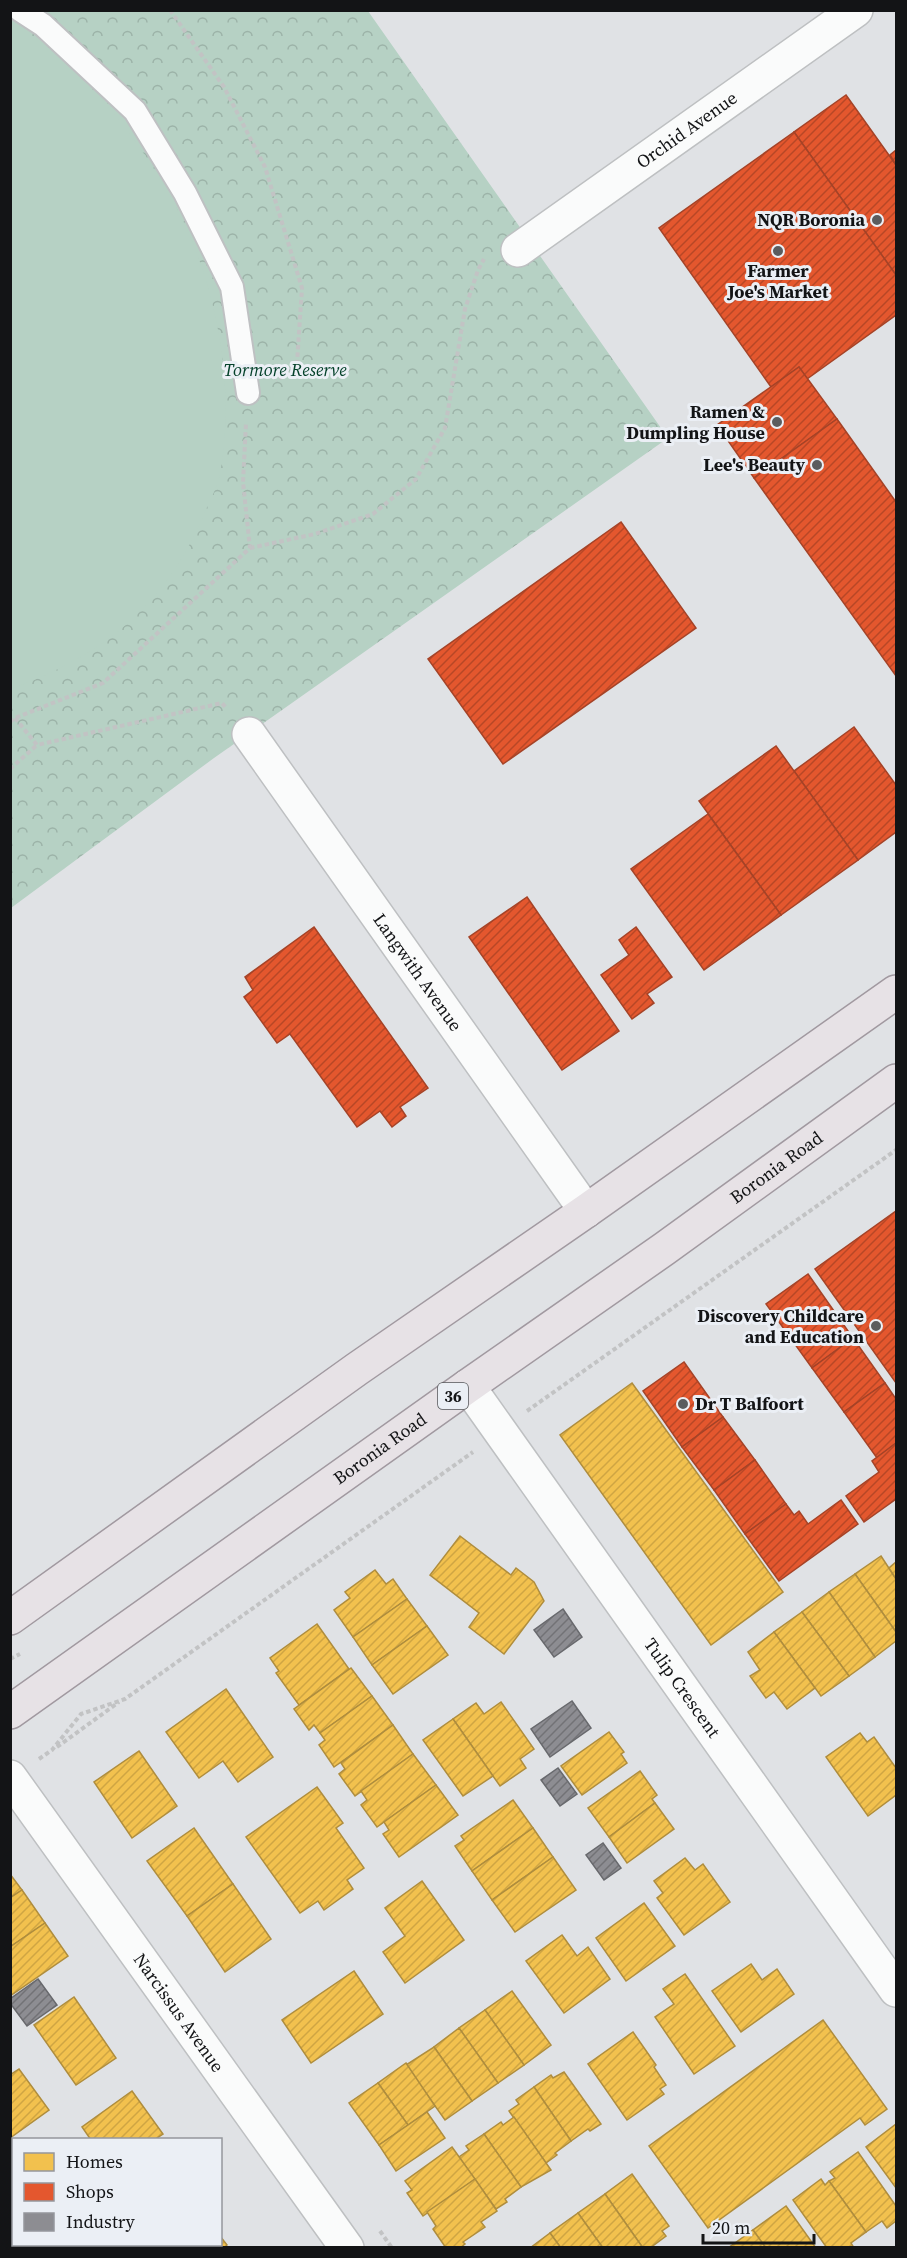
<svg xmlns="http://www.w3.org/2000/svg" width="907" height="2258" viewBox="0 0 907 2258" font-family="'Source Serif 4',serif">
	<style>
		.forest { fill: url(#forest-crowns) }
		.garden { fill: #b6d1c4 }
		.homes { fill: url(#homes-hatch); stroke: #af8d3d; stroke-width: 1.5 }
		.shops { fill: url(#shops-hatch); stroke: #a54327; stroke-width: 1.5 }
		.industry { fill: url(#industry-hatch); stroke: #68696d; stroke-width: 1.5 }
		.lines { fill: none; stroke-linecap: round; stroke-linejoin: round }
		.service-casing { stroke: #bec0c2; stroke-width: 26 }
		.minor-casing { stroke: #bec0c2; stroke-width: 36 }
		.primary-casing { stroke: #a199a0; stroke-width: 36 }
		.path { stroke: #c2c3c4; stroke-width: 4; stroke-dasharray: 4.5 3; stroke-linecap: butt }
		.service { stroke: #fafbfb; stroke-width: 22 }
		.minor { stroke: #fafbfb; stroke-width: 33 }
		.primary { stroke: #e7e2e6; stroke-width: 33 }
		.poi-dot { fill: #5b5c5e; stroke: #ebeff5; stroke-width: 2 }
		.labels { text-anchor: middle; stroke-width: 6; stroke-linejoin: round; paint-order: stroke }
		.shield { fill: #ebeff5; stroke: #545659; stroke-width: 1.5 }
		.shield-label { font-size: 16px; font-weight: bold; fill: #131416 }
		.street-label { font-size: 18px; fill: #131416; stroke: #ebeff5 }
		.poi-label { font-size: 18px; font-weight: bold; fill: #131416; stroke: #ebeff5; text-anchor: end }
		.park-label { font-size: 18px; font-style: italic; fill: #04412a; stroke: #ebeff5 }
	</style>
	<defs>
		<pattern id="forest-crowns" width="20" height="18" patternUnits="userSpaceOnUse" patternTransform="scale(1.5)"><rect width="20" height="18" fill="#b6d1c4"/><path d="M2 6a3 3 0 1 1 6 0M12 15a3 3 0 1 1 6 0" fill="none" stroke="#9cb3a8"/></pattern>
		<pattern id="homes-hatch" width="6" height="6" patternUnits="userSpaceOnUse" patternTransform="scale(1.5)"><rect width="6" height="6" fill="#f2c14e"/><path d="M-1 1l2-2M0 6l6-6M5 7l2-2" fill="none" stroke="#cfa543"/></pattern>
		<pattern id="shops-hatch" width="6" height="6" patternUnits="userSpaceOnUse" patternTransform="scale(1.5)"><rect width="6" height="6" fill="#e4572e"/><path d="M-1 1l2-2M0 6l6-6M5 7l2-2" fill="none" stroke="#b84726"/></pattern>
		<pattern id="industry-hatch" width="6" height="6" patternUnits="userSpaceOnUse" patternTransform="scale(1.5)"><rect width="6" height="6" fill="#8d8d92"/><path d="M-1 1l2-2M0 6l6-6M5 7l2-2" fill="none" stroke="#727276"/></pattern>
	</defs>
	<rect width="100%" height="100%" fill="#e0e2e5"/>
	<path class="forest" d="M11 11H368L668 438 214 758 11 908Z"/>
	<path class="garden" d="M11 20C27 33 46 44 61 58 104 97 143 147 171 197 215 276 237 384 220 474 218 486 210 500 205 512 167 604 103 656 11 689Z"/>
	<g class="homes">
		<path d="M632 1383 783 1592 711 1645 560 1435Z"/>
		<path d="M460 1536 511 1575 516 1568 534 1582 544 1601 504 1654 469 1627 479 1613 430 1575Z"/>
		<path d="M881 1556 896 1579V1632L855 1574Z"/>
		<path d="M896 1562V1579L889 1568Z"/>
		<path d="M375 1570 386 1584 393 1579 407 1599 353 1637 334 1610 350 1598 345 1592Z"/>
		<path d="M855 1574 896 1632V1641L875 1657 829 1592Z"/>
		<path d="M829 1592 875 1657 849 1676 802 1612Z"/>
		<path d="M407 1599 427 1626 372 1665 353 1637Z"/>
		<path d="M802 1612 849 1676 821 1696 774 1632Z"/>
		<path d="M317 1624 349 1669 299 1705 276 1673 279 1671 270 1658Z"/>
		<path d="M427 1626 448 1655 393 1694 372 1665Z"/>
		<path d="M774 1632 815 1688 787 1709 774 1692 766 1698 750 1676 760 1670 748 1652Z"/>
		<path d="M351 1668 372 1696 320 1733 314 1725 309 1730 294 1709Z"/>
		<path d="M226 1689 273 1757 238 1782 223 1761 199 1778 166 1732Z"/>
		<path d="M372 1696 393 1725 334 1767 319 1745 325 1740 320 1733Z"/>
		<path d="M501 1702 534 1749 520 1759 526 1768 500 1786 453 1719 476 1703 484 1714Z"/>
		<path d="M453 1719 493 1776 463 1796 423 1740Z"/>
		<path d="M393 1725 413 1754 355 1796 339 1774 345 1769 341 1763Z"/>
		<path d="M609 1732 624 1752 621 1754 627 1763 582 1795 561 1766Z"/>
		<path d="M860 1733 867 1742 874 1737 896 1768V1795L868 1816 826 1757Z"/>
		<path d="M139 1751 177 1806 132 1838 94 1782Z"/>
		<path d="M413 1754 436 1785 377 1827 361 1805 367 1800 361 1791Z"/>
		<path d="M640 1771 657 1795 652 1799 655 1803 609 1837 588 1808Z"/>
		<path d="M436 1785 458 1815 399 1857 383 1834 389 1830 384 1822Z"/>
		<path d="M317 1787 343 1823 336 1828 364 1868 347 1880 353 1889 324 1910 318 1901 300 1913 246 1837Z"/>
		<path d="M513 1800 533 1828 472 1871 455 1846 464 1840 461 1836Z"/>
		<path d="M655 1803 674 1829 627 1863 609 1837Z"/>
		<path d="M194 1828 233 1884 187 1916 147 1861Z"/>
		<path d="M533 1828 553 1857 492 1900 472 1871Z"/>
		<path d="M553 1857 576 1890 515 1932 492 1900Z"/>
		<path d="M685 1858 695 1870 703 1864 730 1902 684 1935 657 1898 663 1893 654 1881Z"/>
		<path d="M10 1874 22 1890 10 1898Z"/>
		<path d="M422 1881 464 1940 405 1983 383 1952 405 1936 385 1908Z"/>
		<path d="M233 1884 271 1939 225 1972 187 1916Z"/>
		<path d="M22 1890 45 1923 10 1947V1898Z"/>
		<path d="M644 1903 675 1946 626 1981 596 1938Z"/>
		<path d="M45 1923 68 1956 10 1996V1947Z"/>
		<path d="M562 1935 577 1956 588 1947 610 1979 564 2013 526 1961Z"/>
		<path d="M751 1964 762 1980 777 1969 794 1994 741 2032 712 1991Z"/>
		<path d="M354 1971 383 2014 311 2063 282 2020Z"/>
		<path d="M685 1974 735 2046 694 2074 655 2017 674 2004 663 1989Z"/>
		<path d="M512 1991 551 2045 524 2065 485 2010Z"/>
		<path d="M74 1997 116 2058 76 2085 34 2025Z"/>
		<path d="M485 2010 524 2065 498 2083 459 2028Z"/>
		<path d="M823 2020 887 2109 865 2125 860 2118 708 2228 649 2146Z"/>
		<path d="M459 2028 498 2083 472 2101 434 2047Z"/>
		<path d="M633 2032 656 2065 654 2067 666 2085 660 2089 664 2094 627 2120 588 2064Z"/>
		<path d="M434 2047 472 2101 445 2120 406 2065Z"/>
		<path d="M406 2063 435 2106 408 2125 378 2083Z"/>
		<path d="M19 2069 49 2110 10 2138V2075Z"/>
		<path d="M564 2072 601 2124 590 2131 588 2129 571 2141 534 2087 551 2075 553 2078Z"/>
		<path d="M378 2083 408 2125 379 2145 349 2103Z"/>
		<path d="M534 2087 571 2141 555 2153 557 2155 546 2163 509 2111 519 2104 516 2100Z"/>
		<path d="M132 2091 163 2134 154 2140H91L82 2127Z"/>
		<path d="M427 2112 445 2138 396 2171 379 2145Z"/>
		<path d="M514 2117 551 2170 521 2187 484 2134 501 2122 503 2125Z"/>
		<path d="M896 2124V2188L866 2147Z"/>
		<path d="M484 2134 521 2187 505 2199 507 2202 496 2209 459 2157 469 2150 466 2146Z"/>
		<path d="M452 2147 475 2179 423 2216 407 2193 412 2190 405 2181Z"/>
		<path d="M858 2152 896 2206V2221L887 2228 882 2221 866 2232 829 2181 835 2178 830 2172Z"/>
		<path d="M632 2174 669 2226 662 2231 666 2236 650 2248H643L605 2194Z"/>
		<path d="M475 2179 497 2211 481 2222 485 2227 463 2242 465 2244 460 2248H446L433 2229 436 2226 427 2212Z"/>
		<path d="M821 2179 825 2185 829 2181 866 2232 851 2243 854 2248H827L793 2200Z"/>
		<path d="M10 2183 14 2187V2244H54L53 2248H10Z"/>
		<path d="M605 2194 643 2248H603L578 2213Z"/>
		<path d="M786 2206 816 2248H766L753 2230Z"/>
		<path d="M578 2213 603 2248H561L550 2233Z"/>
		<path d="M753 2230 766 2248H728Z"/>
		<path d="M550 2233 561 2248H530Z"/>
		<path d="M220 2236 227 2245 224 2248H174L172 2244H220Z"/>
		<path d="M125 2244H150L152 2248H121Z"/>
	</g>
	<g class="shops">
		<path d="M846 95 896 165V275L794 132Z"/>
		<path d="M794 132 896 275V315L807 379 799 367 771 387 659 228Z"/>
		<path d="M896 150V165L890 155Z"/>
		<path d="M799 367 837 419 754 478 717 425Z"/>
		<path d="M837 419 896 502V676L754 478Z"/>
		<path d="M621 522 696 628 503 764 428 659Z"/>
		<path d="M854 727 896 785V832L858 860 794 771Z"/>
		<path d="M776 746 858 860 781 915 699 801Z"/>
		<path d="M708 814 781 915 704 970 631 869Z"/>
		<path d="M527 897 619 1031 562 1070 469 937Z"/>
		<path d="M314 927 428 1088 400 1107 406 1116 392 1127 380 1111 357 1127 290 1034 277 1043 244 997 253 990 245 977Z"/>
		<path d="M636 927 672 977 647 994 654 1003 632 1019 601 975 629 955 619 940Z"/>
		<path d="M896 1211V1383L815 1269Z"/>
		<path d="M808 1274 853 1338 812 1368 766 1304Z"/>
		<path d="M853 1338 885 1383 844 1412 812 1368Z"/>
		<path d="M684 1362 723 1417 682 1447 643 1391Z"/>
		<path d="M885 1383 896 1399V1443L877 1458 844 1412Z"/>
		<path d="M723 1417 755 1460 714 1490 682 1447Z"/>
		<path d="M896 1443V1499L864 1522 846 1496 879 1472 872 1461Z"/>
		<path d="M755 1460 786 1504 745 1534 714 1490Z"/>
		<path d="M841 1500 858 1524 779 1581 745 1534 786 1504 794 1515 799 1511 808 1524Z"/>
	</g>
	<g class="industry">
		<path d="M563 1609 582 1637 554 1657 534 1630Z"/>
		<path d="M572 1701 591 1728 550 1757 531 1729Z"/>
		<path d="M558 1768 577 1794 560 1806 541 1780Z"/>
		<path d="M603 1843 621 1868 604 1880 586 1855Z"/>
		<path d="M38 1979 57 2005 27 2026 10 2003V1999Z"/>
	</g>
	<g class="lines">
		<g class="service-casing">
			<path id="service" d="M20 10 43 25 135 111 185 193 232 287 248 393"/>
		</g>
		<g class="minor-casing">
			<g id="minor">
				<path id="s1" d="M518 250 856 10"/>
				<path id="s2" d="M249 734 586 1211"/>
				<path id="s3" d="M468 1386 896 1990"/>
				<path id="s4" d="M10 1777 347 2248"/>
			</g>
		</g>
		<g class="primary-casing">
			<g id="primary">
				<path d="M10 1618 357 1369 586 1211 896 992"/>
				<path id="s5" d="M10 1712 468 1386 664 1249 896 1081"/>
			</g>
		</g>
		<g class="path">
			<path d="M170 10 224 87 265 167 302 288 297 363 282 377 276 380"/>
			<path d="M250 548 315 534 373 514 416 479 445 428 465 309 478 270 484 259"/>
			<path d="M15 718 37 745 222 703 227 709"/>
			<path d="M10 722 15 718 103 683 250 548 243 482 246 423"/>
			<path d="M10 769 37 745"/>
			<path d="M527 1411 896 1150"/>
			<path d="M10 1659 20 1654"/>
			<path d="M57 1747 119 1702"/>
			<path d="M39 1759 52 1750 81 1714 125 1699 473 1452"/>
			<path d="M380 2231 392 2248"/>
		</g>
		<use href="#service" class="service"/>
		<use href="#minor" class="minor"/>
		<use href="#primary" class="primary"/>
	</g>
	<g class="poi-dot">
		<circle cx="877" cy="220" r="6"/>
		<circle cx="778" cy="251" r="6"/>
		<circle cx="777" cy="422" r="6"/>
		<circle cx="817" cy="465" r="6"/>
		<circle cx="876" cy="1326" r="6"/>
		<circle cx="683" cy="1404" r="6"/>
	</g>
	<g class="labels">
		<rect class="shield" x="438" y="1383" width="30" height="26" rx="4.5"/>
		<g class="shield-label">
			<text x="453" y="1402">36</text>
		</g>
		<g class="street-label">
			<text dy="6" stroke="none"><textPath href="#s1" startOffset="207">Orchid Avenue</textPath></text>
			<text dy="6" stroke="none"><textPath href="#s2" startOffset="292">Langwith Avenue</textPath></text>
			<text dy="6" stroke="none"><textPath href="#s5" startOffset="940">Boronia Road</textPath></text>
			<text dy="6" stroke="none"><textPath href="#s5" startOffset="454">Boronia Road</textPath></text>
			<text dy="6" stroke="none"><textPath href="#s3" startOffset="370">Tulip Crescent</textPath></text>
			<text dy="6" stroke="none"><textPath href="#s4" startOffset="290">Narcissus Avenue</textPath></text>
		</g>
		<g class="poi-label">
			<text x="865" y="226">NQR Boronia</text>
			<text x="778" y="277" text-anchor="middle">Farmer<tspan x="778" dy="21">Joe's Market</tspan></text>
			<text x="765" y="418">Ramen &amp;<tspan x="765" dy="21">Dumpling House</tspan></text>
			<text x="805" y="471">Lee's Beauty</text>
			<text x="864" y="1322">Discovery Childcare<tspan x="864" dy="21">and Education</tspan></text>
			<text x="695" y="1410" text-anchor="start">Dr T Balfoort</text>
		</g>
		<g class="park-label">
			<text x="285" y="376">Tormore Reserve</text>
		</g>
	</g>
	<rect width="907" height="2258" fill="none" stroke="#131416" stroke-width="24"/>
	<rect x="12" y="2138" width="210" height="108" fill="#ebeff5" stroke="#95979c" stroke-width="1.5"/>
	<rect x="24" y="2153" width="30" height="18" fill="#f2c14e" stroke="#95979c" stroke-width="1.5"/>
	<text x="66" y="2168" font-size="18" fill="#131416">Homes</text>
	<rect x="24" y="2183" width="30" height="18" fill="#e4572e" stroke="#95979c" stroke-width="1.5"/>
	<text x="66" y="2198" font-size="18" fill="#131416">Shops</text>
	<rect x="24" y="2213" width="30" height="18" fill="#8d8d92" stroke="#95979c" stroke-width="1.5"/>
	<text x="66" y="2228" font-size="18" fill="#131416">Industry</text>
	<path d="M703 2234v9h111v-9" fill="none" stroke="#131416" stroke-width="3"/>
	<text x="712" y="2234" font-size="18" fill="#131416" stroke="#ebeff5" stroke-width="4.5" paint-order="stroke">20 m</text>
</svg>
